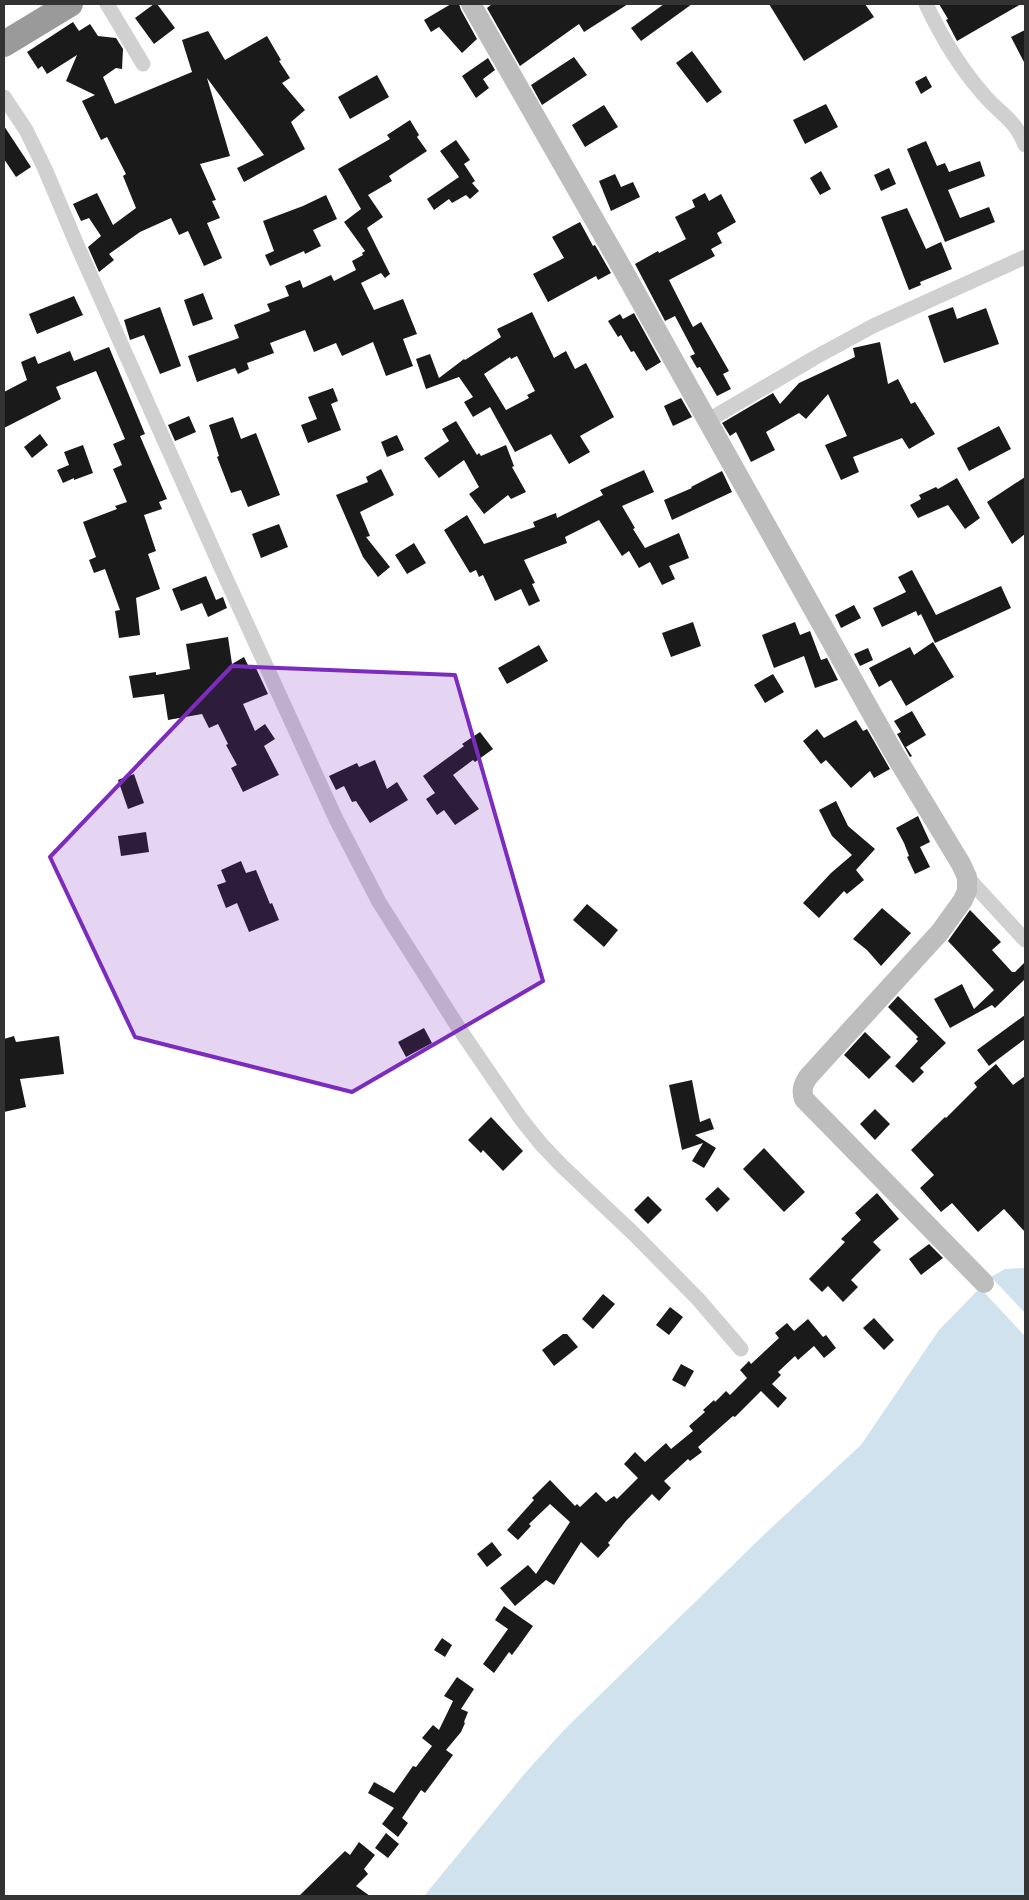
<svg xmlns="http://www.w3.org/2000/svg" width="1029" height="1900" viewBox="0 0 1029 1900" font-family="'Sofia Sans Condensed',sans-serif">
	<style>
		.water { fill: #cfe2ee }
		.pier { fill: #fff }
		.building { fill: #1a1a1a; fill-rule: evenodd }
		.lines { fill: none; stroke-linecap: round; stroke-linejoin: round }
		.street { stroke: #d0d0d0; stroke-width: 15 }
		.secondary { stroke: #bdbdbd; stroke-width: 20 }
		.highway { stroke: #9a9a9a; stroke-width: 26 }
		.marked { fill: #7b2cbf; fill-opacity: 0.2; stroke: #7b2cbf; stroke-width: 4; stroke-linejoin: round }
	</style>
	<rect width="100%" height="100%" fill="#fff"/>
	<path class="water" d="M1025 1268V1896H424L526 1772 565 1729 770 1529 861 1445 939 1330 980 1288 991 1277 1005 1269Z"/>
	<path class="pier" d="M991 1277 1025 1313V1336L980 1288Z"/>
	<g class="building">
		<path d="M154 4H157L175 28 154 44 135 18Z"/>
		<path d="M451 4H459L461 10 477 39 462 53 439 27 431 32 424 20Z"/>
		<path d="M492 4H628L584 32 579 24 520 66 487 8Z"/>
		<path d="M664 4H692L641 41 631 28Z"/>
		<path d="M769 4H865L874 17 804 61Z"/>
		<path d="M939 4H1021L957 41 946 20 948 19Z"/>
		<path d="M73 22 79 31 90 24 98 36 116 38 123 49 122 69 116 68 103 77 115 104 192 72 182 40 208 31 225 60 267 36 281 60 279 61 290 78 282 83 305 110 291 122 305 149 244 182 237 168 264 155 207 78 230 156 200 164 216 200 212 201 220 218 207 223 222 258 204 266 188 231 179 235 171 218 140 232 109 254 114 260 99 272 88 247 101 236 89 218 81 221 73 204 97 193 113 225 136 208 123 176 126 174 107 137 101 140 82 101 95 95 66 81 77 55 47 74 42 66 38 69 27 52Z"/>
		<path d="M1025 30V64L1011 37Z"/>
		<path d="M692 51 722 92 707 103 676 63Z"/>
		<path d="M574 57 587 75 542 105 531 85Z"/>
		<path d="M488 58 495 70 483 79 489 88 476 98 462 76Z"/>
		<path d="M377 75 389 97 350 119 338 97Z"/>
		<path d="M926 76 932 87 921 94 915 82Z"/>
		<path d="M826 104 838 127 805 144 793 120Z"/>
		<path d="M604 105 618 127 585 147 572 125Z"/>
		<path d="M410 120 419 135 417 137 427 151 389 176 392 181 368 195 383 217 367 228 390 274 385 278 381 273 361 283 374 310 403 299 417 334 403 339 413 366 386 376 373 342 342 356 336 343 314 352 305 330 270 343 274 353 247 363 249 369 238 374 235 368 197 382 188 356 239 338 234 325 270 311 267 304 289 296 285 286 300 280 303 288 331 275 334 281 356 270 352 261 363 255 362 253 365 251 344 222 361 209 338 169 390 139 387 135Z"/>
		<path d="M4 126 31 167 16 177 4 159Z"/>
		<path d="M456 140 470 160 464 164 475 181 472 183 479 191 470 199 466 195 452 203 449 199 434 210 427 199 459 177 440 151Z"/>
		<path d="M926 141 937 166 945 163 949 172 980 161 985 176 948 190 960 218 989 207 995 222 945 242 907 149Z"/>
		<path d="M889 168 896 184 881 191 874 175Z"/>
		<path d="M821 171 831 189 820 195 810 178Z"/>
		<path d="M615 174 621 187 633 182 640 197 611 211 599 181Z"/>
		<path d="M705 193 709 201 721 194 736 222 717 233 722 243 711 249 715 256 669 280 693 327 701 322 729 371 723 374 731 389 717 396 700 367 697 368 690 356 695 354 675 316 665 321 635 264 658 251 659 253 686 239 675 217 695 207 692 200Z"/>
		<path d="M326 195 337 219 313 230 321 246 305 254 304 251 270 266 265 255 274 251 263 221 303 206Z"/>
		<path d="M907 208 926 249 941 242 952 269 920 282 921 285 909 290 881 217Z"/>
		<path d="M580 222 593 246 595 245 611 273 598 280 596 276 548 302 533 274 564 258 552 237Z"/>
		<path d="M203 293 213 319 193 326 184 300Z"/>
		<path d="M74 296 83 315 37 334 29 314Z"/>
		<path d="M160 307 181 366 160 374 144 335 130 340 124 320Z"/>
		<path d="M953 307 957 319 986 308 999 344 944 363 928 316Z"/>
		<path d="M532 312 554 358 566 351 575 369 586 363 614 417 580 436 590 452 569 464 551 434 515 452 490 407 473 417 464 402 473 397 459 377 426 389 416 359 430 354 439 378 464 359 465 360 501 337 497 329ZM517 356 535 391 527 395 529 398 506 410 484 374 510 357 511 359Z"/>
		<path d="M634 313 661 362 646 371 634 351 631 352 621 335 618 337 608 321 620 314 623 319Z"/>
		<path d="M880 342 888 384 898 379 911 404 915 402 935 434 909 449 902 438 853 457 859 472 841 480 825 445 847 436 828 394 806 419 799 413 766 432 775 450 751 462 736 432 730 436 722 423 773 393 780 404 799 383 855 357 853 348Z"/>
		<path d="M109 347 145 434 140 436 167 499 159 502 162 509 144 515 156 551 148 554 160 589 136 598 140 635 119 638 115 611 120 610 105 569 94 573 89 560 96 557 83 522 117 509 115 506 127 502 113 469 122 465 113 444 125 439 96 371 56 387 61 399 4 428V392L27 380 21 362 35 356 38 364 70 351 74 361Z"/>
		<path d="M333 388 338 401 331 404 341 430 308 443 301 425 317 419 308 397Z"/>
		<path d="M681 398 692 417 673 426 664 406Z"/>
		<path d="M189 416 196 432 175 441 168 425Z"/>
		<path d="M233 417 241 439 256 433 280 495 248 507 241 490 231 493 217 457 219 456 209 425Z"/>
		<path d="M456 421 477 455 479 453 481 456 506 445 514 466 512 467 526 492 511 499 508 495 484 514 469 494 479 487 464 460 439 478 424 458 449 441 442 429Z"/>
		<path d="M999 426 1011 449 969 471 957 448Z"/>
		<path d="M40 434 48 445 32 458 24 447Z"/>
		<path d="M397 435 404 450 387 457 381 442Z"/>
		<path d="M83 445 93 473 74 480V478L63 483 57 470 69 465 64 452Z"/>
		<path d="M381 469 394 495 360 512 370 536 366 537 390 567 378 577 363 557 336 495 368 482 366 477Z"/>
		<path d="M644 470 654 492 622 506 635 528 633 529 645 548 679 533 689 558 669 566 675 579 662 585 650 562 639 568 629 551 622 556 599 520 565 537 567 543 524 560 535 583 532 584 540 601 529 606 521 589 495 601 483 575 479 577 476 570 470 573 444 530 467 515 484 544 535 527 533 522 556 513 557 518 603 495 600 490Z"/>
		<path d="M722 471 732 492 672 520 664 500 692 488 691 487Z"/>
		<path d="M1025 477V534L1012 544 987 502Z"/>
		<path d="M957 478 980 518 965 529 948 505 918 518 910 505 921 499 919 495 936 487 938 489Z"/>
		<path d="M279 524 288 547 261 558 252 534Z"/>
		<path d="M414 543 426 563 407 574 395 555Z"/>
		<path d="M912 570 936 615 1001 586 1011 608 935 643 921 614 918 616 916 611 882 627 873 608 906 592 898 577Z"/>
		<path d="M206 576 216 600 223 597 227 608 208 617 202 603 181 611 172 589Z"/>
		<path d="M854 605 861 618 841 628 835 615Z"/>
		<path d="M693 622 701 646 671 657 662 633Z"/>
		<path d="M795 622 800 635 810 631 821 660 827 658 838 680 815 688 804 656 774 668 762 635Z"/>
		<path d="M228 637 232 664 244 657 250 669 255 666 268 694 243 704 255 731 265 724 275 739 264 746 279 775 243 792 231 768 237 765 226 745 228 744 218 724 209 728 202 714 168 720 164 694 133 698 129 676 156 672V675L190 669 186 644Z"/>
		<path d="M933 642 954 677 906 706 891 680 879 687 869 668 910 647 914 655Z"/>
		<path d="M539 645 548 661 507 684 498 668Z"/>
		<path d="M868 648 873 660 860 666 854 654Z"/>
		<path d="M773 674 784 692 765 703 754 685Z"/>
		<path d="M912 711 926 735 906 747 912 756 910 757 897 734 901 732 894 721Z"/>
		<path d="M856 720 863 731 867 729 890 769 874 778 870 771 851 788 826 760 821 764 803 741 817 729 824 738Z"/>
		<path d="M480 732 493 749 475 762 473 760 453 775 479 809 455 825 444 810 437 815 426 799 435 793 423 776 464 746 462 744Z"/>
		<path d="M375 760 387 789 397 782 408 800 370 823 356 801 352 802 344 786 336 790 329 776 357 763 359 767Z"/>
		<path d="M134 774 144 803 128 809 118 780Z"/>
		<path d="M836 801 848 826 875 849 856 870 864 880 847 894 844 891 819 918 803 903 831 873 852 855 832 836 819 810Z"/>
		<path d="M918 816 930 842 920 847 930 867 915 874 907 857 909 856 904 843 896 828Z"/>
		<path d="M146 832 149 852 121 856 118 836Z"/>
		<path d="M241 861 246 873 256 870 270 904 272 903 279 920 249 932 237 903 226 908 217 885 226 882 221 870Z"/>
		<path d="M587 904 618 930 604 947 573 920Z"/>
		<path d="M882 908 911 933 881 966 867 950 853 939Z"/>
		<path d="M970 910 1001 942 992 950 1012 972H1015L1025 962V979L995 1008 992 1005 950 1028 934 999 962 984 974 1009 994 990 948 941Z"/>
		<path d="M898 996 946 1043 920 1068 924 1072 913 1083 895 1066 918 1041 916 1039 918 1037 888 1007Z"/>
		<path d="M1025 1015V1039L989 1066 977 1050Z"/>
		<path d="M424 1028 432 1043 406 1057 398 1042Z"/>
		<path d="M865 1032 891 1057 869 1079 844 1055Z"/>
		<path d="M14 1036 16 1042 59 1036 64 1074 20 1079 26 1107 4 1112V1039Z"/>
		<path d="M996 1064 1013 1085 1025 1076V1232L1004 1209 978 1232 952 1203 941 1212 920 1188 934 1175 911 1150 945 1117 946 1118 977 1087 974 1083Z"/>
		<path d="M692 1080 700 1122 710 1118 714 1129 695 1135 716 1148 704 1168 692 1161 703 1143 682 1150 669 1085Z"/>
		<path d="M875 1109 890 1124 875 1140 860 1124Z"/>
		<path d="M491 1117 523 1151 503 1171 483 1150 481 1153 468 1140Z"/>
		<path d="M764 1148 805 1192 784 1212 743 1169Z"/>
		<path d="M718 1187 730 1199 717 1212 705 1199Z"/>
		<path d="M877 1193 899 1219 873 1242 881 1250 851 1280 858 1287 843 1302 828 1286 822 1292 809 1279 845 1242 841 1239 861 1220 855 1213Z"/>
		<path d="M648 1196 662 1210 648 1224 634 1210Z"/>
		<path d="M929 1244 943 1258 921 1275 909 1259Z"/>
		<path d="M603 1294 615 1304 593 1329 582 1319Z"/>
		<path d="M670 1307 683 1317 669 1335 656 1325Z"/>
		<path d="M874 1318 894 1340 884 1350 863 1328Z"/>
		<path d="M808 1319 823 1337 826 1335 836 1348 824 1358 814 1346 798 1360 795 1356 778 1372 781 1375 772 1384 787 1398 778 1408 761 1391 735 1417 733 1416 698 1447 702 1452 690 1461 688 1459 664 1481 671 1488 659 1501 652 1494 626 1521 608 1543 610 1545 598 1558 581 1542 554 1585 546 1580 515 1606 500 1588 528 1565 536 1574 570 1522 550 1504 529 1524 531 1526 518 1540 507 1530 534 1500 532 1498 550 1480 575 1506 577 1504 580 1507 596 1492 606 1502 614 1496 617 1499 638 1478 624 1464 635 1452 645 1462 666 1443 671 1449 693 1431 689 1426 705 1412 703 1410 714 1400 715 1402 726 1391 730 1395 747 1378 740 1370 749 1361 751 1364 779 1338 775 1333 787 1323 794 1331Z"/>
		<path d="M563 1334H567L578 1347 554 1366 542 1350Z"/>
		<path d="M681 1364 694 1371 685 1387 672 1380Z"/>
		<path d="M492 1542 502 1555 487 1567 477 1554Z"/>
		<path d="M504 1606 533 1626 518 1647 512 1655 509 1652 494 1673 483 1664 508 1629 495 1620Z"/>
		<path d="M442 1638 452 1645 445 1657 434 1650Z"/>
		<path d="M457 1677 474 1689 461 1709 468 1712 464 1722 465 1723 461 1732 446 1750 453 1755 425 1793 421 1790 402 1818 408 1823 398 1837 382 1824 394 1808 368 1793 374 1782 394 1793 413 1766 416 1767 432 1746 422 1738 433 1725 439 1730 453 1701 444 1696Z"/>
		<path d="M386 1833 399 1844 388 1858 375 1848Z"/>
		<path d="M359 1842 375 1855 364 1869 368 1874 356 1886 370 1896H299L345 1851 350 1855Z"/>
	</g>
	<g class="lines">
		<g class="street">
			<path d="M107 4 143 64"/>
			<path d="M926 4C941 36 960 68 984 95 1001 115 1015 119 1025 145"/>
			<path d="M4 97 26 130 45 169 77 245 219 563 336 819 379 902 458 1027 521 1119 541 1144 562 1166 634 1234 698 1299 741 1349"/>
			<path d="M707 421 816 357 873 326 1025 257"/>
			<path d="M967 877 1025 940"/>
		</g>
		<path class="secondary" d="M471 4 618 261 895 755 961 864 967 877V891L963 900 940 932 808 1077C803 1085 801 1090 804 1099L984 1283"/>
		<path class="highway" d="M4 44 70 4"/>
	</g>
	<path class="marked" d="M232 666 455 675 543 981 352 1092 135 1037 50 857Z"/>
	<rect width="1029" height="1900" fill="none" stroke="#333333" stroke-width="10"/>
</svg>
